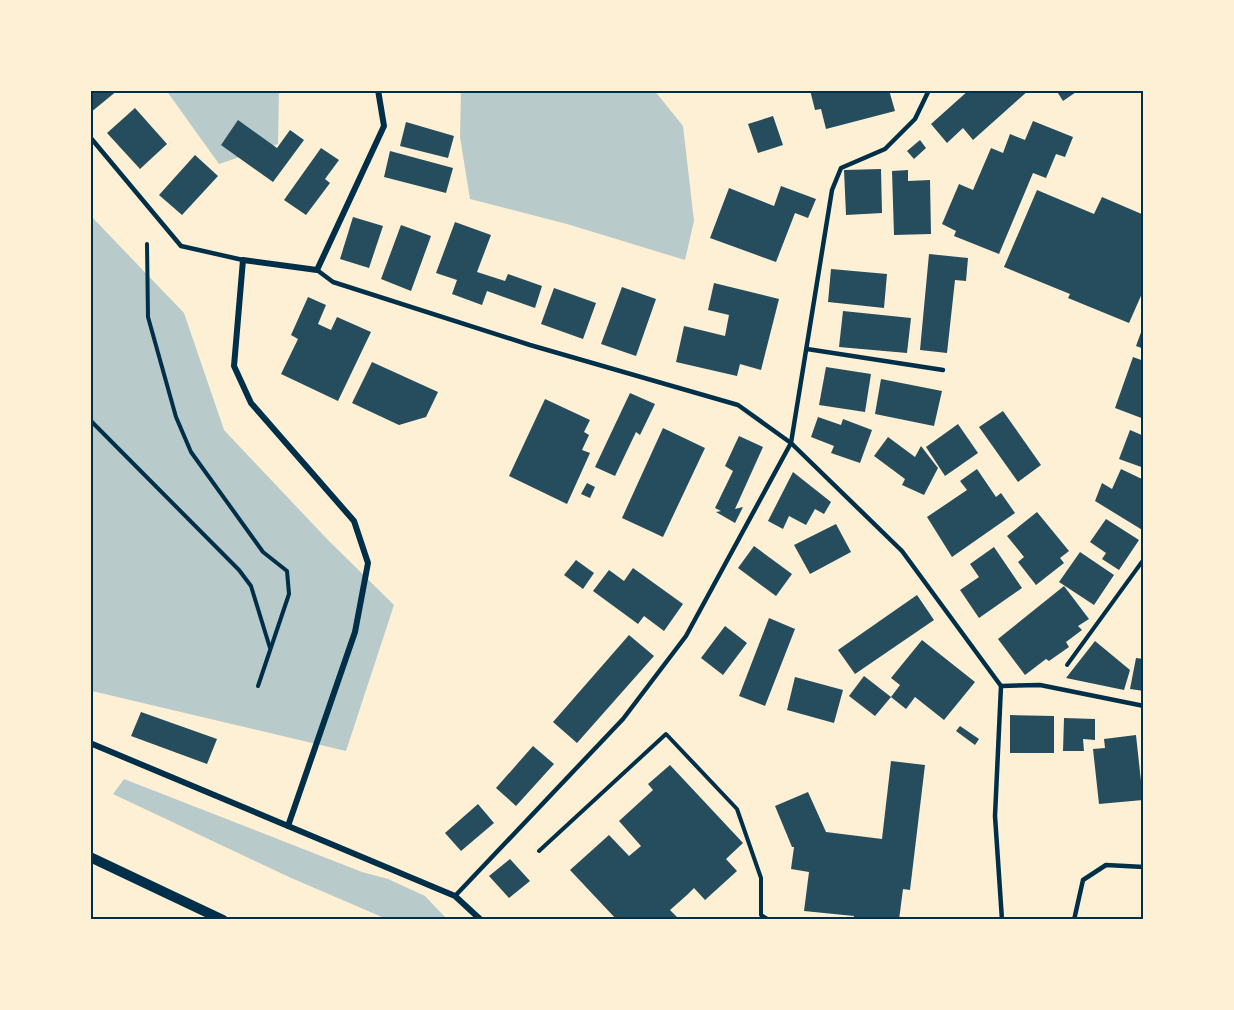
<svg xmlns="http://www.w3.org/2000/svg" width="1234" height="1010" viewBox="0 0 1234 1010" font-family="'Public Sans',sans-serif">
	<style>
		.green { fill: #b9caca }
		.building { fill: #264d5e }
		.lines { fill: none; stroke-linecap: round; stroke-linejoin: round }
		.path { stroke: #003049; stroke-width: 4 }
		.service { stroke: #003049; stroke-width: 4.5 }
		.minor { stroke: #003049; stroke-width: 6 }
		.tertiary { stroke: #003049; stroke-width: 10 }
		.neatline { fill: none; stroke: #003049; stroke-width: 2 }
	</style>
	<rect width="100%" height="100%" fill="#fdf0d5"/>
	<g class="green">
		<path d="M166 90H279L278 144 219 164Z"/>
		<path d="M461 90H654L683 126 694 221 685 260 567 224 470 199 460 137Z"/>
		<path d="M90 215 184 313 224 430 326 538 394 605 346 751 92 691 90 693Z"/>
		<path d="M124 779 362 872 388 879 425 896 446 918 445 920H389L289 877 113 794Z"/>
	</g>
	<g class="building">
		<path d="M90 90H118L90 113Z"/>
		<path d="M810 90H889L895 111 826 129 821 109 815 110Z"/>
		<path d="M969 90H1029L973 140 963 128 947 143 931 124Z"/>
		<path d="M1056 90H1079L1063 101Z"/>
		<path d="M135 108 167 144 140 169 107 133Z"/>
		<path d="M773 116 783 145 758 153 748 124Z"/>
		<path d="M238 120 277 148 290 130 304 140 273 182 221 145Z"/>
		<path d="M1033 121 1073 137 1065 157 1056 154 1046 178 1033 173 999 254 954 236 956 231 942 224 959 184 973 190 991 148 1003 153 1010 134 1025 140Z"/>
		<path d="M406 122 454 136 448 158 400 146Z"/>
		<path d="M920 140 926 148 914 159 907 151Z"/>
		<path d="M321 148 339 160 325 179 330 183 306 215 284 200Z"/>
		<path d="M390 151 453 168 446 193 384 177Z"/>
		<path d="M195 155 218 176 182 215 159 195Z"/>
		<path d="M881 169 882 213 846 215 844 170Z"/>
		<path d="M908 170V181L930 180 931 234 894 235 892 171Z"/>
		<path d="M781 186 816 199 808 218 795 213 776 262 710 238 729 188 774 206Z"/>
		<path d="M1037 190 1094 214 1102 197 1144 215V289L1129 323 1068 298 1070 294 1004 267Z"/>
		<path d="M353 217 383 226 369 268 340 259Z"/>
		<path d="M455 222 491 235 477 272 505 281 508 274 542 286 535 308 487 291 482 305 452 294 457 280 436 273Z"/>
		<path d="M401 225 431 236 411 291 381 279Z"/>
		<path d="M929 254 968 258 966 281 955 280 947 353 920 350Z"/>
		<path d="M831 269 887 274 884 308 828 302Z"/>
		<path d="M714 283 779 299 761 370 740 364 737 376 676 362 684 326 725 336 729 315 708 310Z"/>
		<path d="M622 287 656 299 636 356 601 344Z"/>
		<path d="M554 288 596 303 583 339 541 324Z"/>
		<path d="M308 297 326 305 318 324 331 330 337 317 371 332 338 401 281 374 298 339 291 335Z"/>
		<path d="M843 311 911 318 907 353 839 347Z"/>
		<path d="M1144 324V349L1136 346Z"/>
		<path d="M1133 357 1144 361V419L1115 408Z"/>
		<path d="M372 362 438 392 426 417 399 425 352 403Z"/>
		<path d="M826 367 871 374 865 412 819 405Z"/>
		<path d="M881 379 942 391 934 426 875 414Z"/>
		<path d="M630 393 655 404 640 435 636 432 615 476 595 467Z"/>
		<path d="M545 399 590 420 584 432 589 435 582 450 590 453 567 504 509 476Z"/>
		<path d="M1003 411 1041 465 1018 482 979 427Z"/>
		<path d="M818 417 841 425 843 419 872 430 860 463 831 453 834 446 811 437Z"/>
		<path d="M958 424 978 453 945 476 926 447Z"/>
		<path d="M663 428 705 448 663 537 622 518Z"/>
		<path d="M1130 430 1144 436V468L1119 459Z"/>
		<path d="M739 436 763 447 735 509 743 507 735 523 716 512 721 511 715 508 733 471 725 466Z"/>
		<path d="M888 437 915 457 921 446 938 468 924 495 902 485 905 479 874 456Z"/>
		<path d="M977 469 996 497 1001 493 1015 513 952 557 927 517 967 490 960 481Z"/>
		<path d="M1121 469 1144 480V531L1095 501 1102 483 1112 489Z"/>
		<path d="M793 472 831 502 824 514 815 509 806 525 789 516 783 529 768 521Z"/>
		<path d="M587 483 595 487 590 498 581 494Z"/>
		<path d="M1037 512 1069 551 1060 558 1064 563 1036 585 1018 562 1024 557 1007 536Z"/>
		<path d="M1106 519 1139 540 1119 570 1102 559 1106 553 1090 542Z"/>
		<path d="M836 524 851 552 810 574 794 545Z"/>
		<path d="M754 546 792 574 776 596 738 568Z"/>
		<path d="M994 547 1022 588 979 618 960 590 979 577 970 564Z"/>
		<path d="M1080 552 1114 575 1094 605 1059 582Z"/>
		<path d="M576 560 594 573 583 589 564 575Z"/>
		<path d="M633 568 683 604 664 631 644 616 638 624 593 591 609 570 624 581Z"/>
		<path d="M1064 586 1089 619 1078 626 1082 630 1066 642 1069 647 1049 661 1046 659 1025 675 998 639Z"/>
		<path d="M917 595 934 620 855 674 838 650Z"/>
		<path d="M769 618 795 629 765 706 739 696Z"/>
		<path d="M725 626 747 643 723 675 701 658Z"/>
		<path d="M629 635 654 656 577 743 553 722Z"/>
		<path d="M922 640 975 682 944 720 915 697 906 709 891 697 900 685 891 678Z"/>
		<path d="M1095 641 1130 670 1124 690 1066 678Z"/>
		<path d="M1136 658 1144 659V691L1130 689Z"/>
		<path d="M864 676 891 697 875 716 849 696Z"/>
		<path d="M795 677 843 690 834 723 787 710Z"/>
		<path d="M141 712 217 739 207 764 131 736Z"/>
		<path d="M1010 715 1054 716V753H1010Z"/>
		<path d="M1064 718 1095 719V740L1083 739 1084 751H1063Z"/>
		<path d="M960 726 979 739 975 745 956 731Z"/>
		<path d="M1136 735 1143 800 1099 804 1093 749 1105 748 1104 739Z"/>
		<path d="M533 746 554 764 516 806 496 788Z"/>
		<path d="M891 761 925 765 910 890 903 889 899 920H853L854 916 804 911 809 872 791 869 794 847H792L775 806 808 792 826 832 882 839Z"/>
		<path d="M670 765 743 843 726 859 737 871 705 900 694 888 687 895 670 910 680 920H617L570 870 609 835 629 856 641 846 619 821 653 790 648 784Z"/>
		<path d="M478 804 494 823 461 851 445 833Z"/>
		<path d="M510 859 530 881 509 898 489 876Z"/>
	</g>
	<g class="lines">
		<g class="path">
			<path d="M147 244 148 317 176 417 191 452 263 552 287 571 289 594 258 686"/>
			<path d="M90 420 239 570 251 586 270 648"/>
			<path d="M1067 665 1144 559"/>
			<path d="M539 851 666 734 737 809 761 878V915L769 920"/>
		</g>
		<g class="service">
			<path d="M90 137 181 246 243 260"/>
			<path d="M317 270 333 282 530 345 738 405 791 443 902 551 1001 686 995 816 1002 920"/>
			<path d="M807 349 943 370"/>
			<path d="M1001 686 1040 685 1144 706"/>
			<path d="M455 896 623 719 686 636 791 443 832 190 841 168 885 149 915 119 929 90"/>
			<path d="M1074 920 1083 880 1106 865 1144 867"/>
		</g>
		<g class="minor">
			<path d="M90 743 455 896 481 920"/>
			<path d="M288 826 355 632 368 563 354 521 251 403 234 366 243 260 317 270 384 126 378 90"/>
		</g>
		<path class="tertiary" d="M90 857 223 920"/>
	</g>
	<rect width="1234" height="1010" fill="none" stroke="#fdf0d5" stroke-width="183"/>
	<rect x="92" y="92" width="1050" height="826" class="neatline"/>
</svg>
